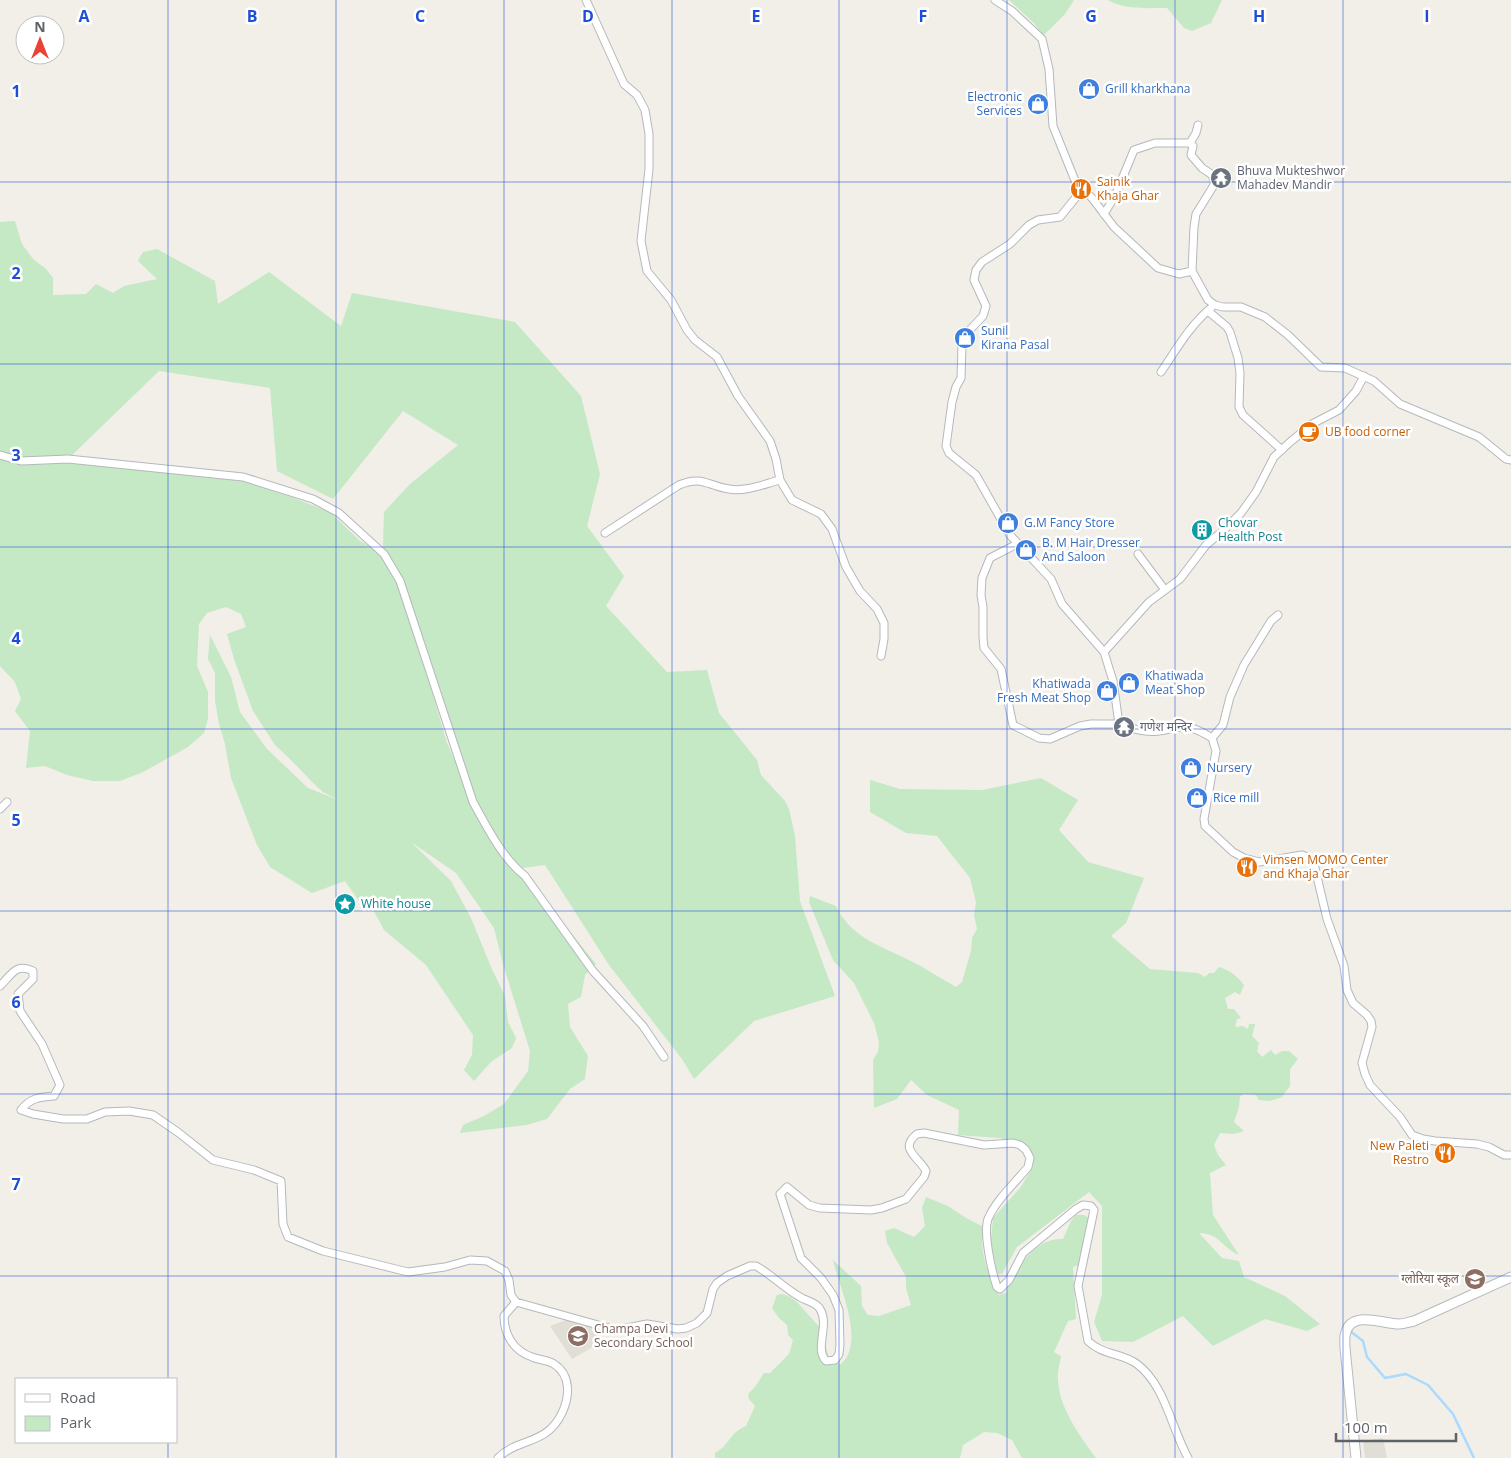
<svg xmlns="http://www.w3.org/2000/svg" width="1511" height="1458" viewBox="0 0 1511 1458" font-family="'Open Sans','Noto Sans Devanagari',sans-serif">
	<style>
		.education { fill: #e1ded6 }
		.green { fill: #c5e8c5; fill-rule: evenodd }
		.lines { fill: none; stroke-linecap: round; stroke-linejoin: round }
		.stream { stroke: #aadaff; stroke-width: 2.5 }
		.minor-casing { stroke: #b5b8bc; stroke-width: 9 }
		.secondary-casing { stroke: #b6babf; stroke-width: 11 }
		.minor { stroke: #fff; stroke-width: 7 }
		.secondary { stroke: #fff; stroke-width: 9 }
		.grid { fill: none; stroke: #1d4ed8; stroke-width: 1; stroke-opacity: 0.55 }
		.labels { text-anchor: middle; stroke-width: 5; stroke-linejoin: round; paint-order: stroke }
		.shop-label { font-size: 12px; fill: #366cbe; stroke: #fff; text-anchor: start }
		.worship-label { font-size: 12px; fill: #5b616d; stroke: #fff; text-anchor: start }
		.food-label { font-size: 12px; fill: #c56008; stroke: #fff; text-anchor: start }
		.culture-label { font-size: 12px; fill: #0d838f; stroke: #fff; text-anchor: start }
		.education-label { font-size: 12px; fill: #785e54; stroke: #fff; text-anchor: end }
		.grid-label { font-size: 16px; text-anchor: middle; font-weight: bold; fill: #1d4ed8; stroke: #fff; stroke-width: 5; stroke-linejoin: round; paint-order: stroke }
	</style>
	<rect width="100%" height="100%" fill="#f1efe8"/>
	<g class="education">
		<path d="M566 1320 600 1329 598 1344 572 1359 550 1326Z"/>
		<path d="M1383 1438 1387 1458H1365L1363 1441Z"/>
	</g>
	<g class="green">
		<path d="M1009 0H1074L1065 14 1043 36 1034 23Z"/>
		<path d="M1108 0H1222L1211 23 1192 31 1184 28 1167 8C1148 8 1125 10 1108 0Z"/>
		<path d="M15 221 22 244 33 259 46 269 53 278V295L86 294 96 284 113 293 124 286 157 279 138 261 143 252 157 249 215 281 218 304 269 272 341 326 352 293 515 322 581 396 600 474 587 526 624 576 606 606 667 672 707 670 719 713 757 760 761 775 785 801 789 809 795 836 800 901 835 996 754 1021 694 1079 682 1059 609 965 545 865 523 868 525 876 596 964 585 975 581 997 568 1004 570 1027 588 1056 585 1079 570 1089 547 1119 526 1125 460 1133 463 1125 484 1116 504 1104 528 1071 530 1051 503 964 494 928 456 873 411 842 451 881 471 918 491 967 505 996 508 1022 516 1038 512 1048 491 1062 474 1081 464 1070 472 1055 473 1035 426 965 384 930 368 900 361 904 345 881 312 893 270 867 257 845 231 778 225 744 219 724 215 701V673L208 659 210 635 231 677 240 712 267 749 308 788 336 799 323 792 312 782 294 763 275 745 253 711 234 659 227 634 246 627 241 614 226 607 207 613 199 624 197 666 208 692V719L204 733 188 747 143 772 120 781H93L67 775 45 766 26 768 30 731 15 711 21 699 15 682 0 666V457L22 465 59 460 21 461 0 455V222ZM159 371 270 388 277 471 333 499 403 411 458 445 410 484 384 512 383 546 387 558 359 540 330 512 291 497 237 479 68 459ZM416 637 470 794 447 743Z"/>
		<path d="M1041 778 1078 800 1059 830 1088 862 1144 878 1126 923 1111 936 1150 969 1198 973 1205 977 1209 973H1214L1219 967C1231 971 1236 975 1244 985L1240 995 1235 992 1225 998 1228 1009H1234L1241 1018 1237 1019 1235 1027 1243 1026 1248 1029 1249 1024H1255L1252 1036 1259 1043 1257 1051 1262 1057 1271 1050 1275 1055 1282 1051H1289L1298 1059 1290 1069V1086L1282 1097 1270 1101 1259 1100 1256 1095 1243 1094 1240 1097 1239 1107 1234 1122 1244 1131 1234 1134 1220 1133 1214 1145 1218 1155 1226 1165 1210 1173 1213 1215 1239 1255C1220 1247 1222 1234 1199 1233L1222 1258 1239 1261 1244 1277 1285 1296 1320 1324 1307 1331 1265 1319 1213 1346 1183 1316 1133 1342 1102 1341 1094 1322 1102 1295V1206L1089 1192 1017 1247 1002 1274H997L991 1240 993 1218 1020 1188 1033 1167 1034 1160 1023 1144 1000 1138 958 1135 959 1110 927 1095 911 1080 897 1099 874 1108 873 1060 878 1052 879 1042 874 1023 854 983 833 960 809 902 810 896 836 906C850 937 881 946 909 960 925 968 940 978 956 987L962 982 971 951 972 938 977 929 974 915 976 902 970 878 937 836 906 833 870 812V780L900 789 982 790Z"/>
		<path d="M926 1197 948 1206 966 1218 984 1227C984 1232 982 1238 982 1243 983 1260 990 1281 999 1295L1006 1293C1014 1269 1036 1237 1063 1239L1071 1221 1076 1215H1084L1089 1218 1090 1223 1079 1265 1073 1267 1076 1319 1068 1321 1054 1352 1061 1356C1060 1363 1057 1372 1058 1380 1059 1408 1080 1436 1096 1458H1022L1012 1440 997 1433 984 1432 963 1445 960 1458H715V1453C730 1445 729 1433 746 1426L755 1406 749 1399 748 1394 755 1387 764 1373H770L789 1354 793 1340 788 1335 787 1325 779 1318 772 1308 777 1295 782 1294 789 1296 797 1302 821 1329 829 1358 832 1362 841 1364C866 1342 839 1287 833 1260L861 1286 862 1306 868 1315 879 1316 911 1305 906 1288V1277L887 1243 885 1231 894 1228 914 1237 925 1226 922 1208Z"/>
	</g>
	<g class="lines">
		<path class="stream" d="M1350 1331 1363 1341 1367 1357 1385 1378 1406 1374 1428 1385 1453 1414 1474 1458"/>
		<g class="minor-casing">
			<g id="minor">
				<path d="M586 0 624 84 637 95 645 110 649 134V169L641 241 647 271 671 300 687 330 695 340 717 357 738 396 770 441 776 459 780 480 792 500 821 514 832 529 846 567 860 591 877 609 884 623V639L881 656"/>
				<path d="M995 0 1012 11 1042 39 1049 69 1053 126 1076 183 1092 198 1114 227 1158 268 1179 274 1192 271 1208 300 1215 305 1223 307H1241L1265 317 1288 335 1321 367 1345 368 1374 381 1400 404 1479 437 1506 459 1511 460"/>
				<path d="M1190 143 1193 146 1191 155 1202 168 1211 174 1214 179V185L1196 214 1194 227 1192 271"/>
				<path d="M1082 190 1060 217 1038 220 1029 225 1010 244 982 262 976 270 974 280 986 306 983 316 965 335 962 345 961 378 956 387 952 402 946 446 949 453 976 475 1010 535 1051 579 1062 604 1104 652"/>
				<path d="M1104 214 1115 196 1134 150 1155 143H1190L1196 133 1198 125"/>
				<path d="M1208 311 1227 327 1230 332 1238 358 1240 373 1239 407 1243 415 1282 450"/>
				<path d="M1161 372C1176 350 1190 325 1211 308"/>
				<path d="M1364 376 1356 391 1339 410 1312 424 1289 443 1274 457 1256 492 1241 513 1223 531 1206 545 1180 579 1149 602 1104 652 1113 681 1119 724C1133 729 1145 733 1159 731 1164 731 1169 729 1174 728 1190 725 1199 730 1212 738L1216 751 1204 819 1205 826 1233 852 1244 858 1259 862 1302 855 1309 858 1315 868 1327 919 1344 966 1347 990 1353 1003 1367 1015 1371 1021 1372 1027 1362 1063 1365 1074 1370 1085 1400 1117 1412 1135 1423 1139 1435 1141 1477 1144 1489 1147 1504 1155H1511"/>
				<path d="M0 455 21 461 68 459 243 477 313 499 339 513 384 554 400 581 473 802C487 827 502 858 525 876L593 971 643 1026 664 1057"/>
				<path d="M605 533 679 485C703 475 707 486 729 489 746 492 764 484 780 480"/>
				<path d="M1017 544 990 558 982 578 981 595 983 607V637L984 648 1001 669 1013 725 1039 738 1050 739 1080 726 1091 724H1119"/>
				<path d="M1138 554 1165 590"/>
				<path d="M1212 738 1223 725 1230 697 1244 665 1271 621 1278 615"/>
				<path d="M0 809 7 802"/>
				<path d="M0 986C12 974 16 963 33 971V979L18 994 20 1011 42 1044 60 1085 54 1096C40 1097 30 1098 21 1110L33 1114 63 1119H87L105 1112 129 1111 153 1115 179 1133 213 1160 254 1170 281 1181 283 1224 288 1237 323 1251 408 1272 445 1267 470 1260 487 1261 505 1271 509 1280 511 1295 516 1302 616 1330 647 1324 678 1329 686 1328 697 1323 707 1313 713 1289 717 1283 727 1276 750 1266H756C772 1275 784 1288 800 1297 806 1301 816 1302 820 1309 830 1325 814 1348 826 1361L835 1360 839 1354 840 1344 839 1310 833 1295 821 1278 801 1258 780 1194 787 1187 809 1205 820 1208 871 1210 882 1208 906 1199 924 1177 926 1171C919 1157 898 1149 917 1134L924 1133 984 1145 1013 1143 1020 1145 1026 1150 1030 1158 1028 1167C1015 1183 996 1200 988 1219 983 1233 992 1273 997 1287L1000 1289 1009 1280 1023 1253 1076 1209 1083 1205 1091 1206 1094 1210 1078 1286 1088 1341C1102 1355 1122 1353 1137 1364 1165 1385 1171 1427 1188 1458"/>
				<path d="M498 1458C519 1437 546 1446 562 1413 570 1396 571 1375 554 1364 548 1360 539 1360 532 1357 514 1351 504 1335 504 1316L516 1302"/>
			</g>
		</g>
		<g class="secondary-casing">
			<path id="secondary" d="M1356 1458 1345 1348C1345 1343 1344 1337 1346 1332 1352 1310 1383 1324 1399 1324 1404 1324 1409 1322 1414 1321L1511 1277"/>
		</g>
		<use href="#minor" class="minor"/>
		<use href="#secondary" class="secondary"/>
	</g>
	<path class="grid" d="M168 0V1379M336 0V1458M504 0V1458M672 0V1458M839 0V1458M1007 0V1458M1175 0V1458M1343 0V1458M0 182H1511M0 364H1511M0 547H1511M0 729H1511M0 911H1511M0 1094H1511M0 1276H1511M168 1442V1458"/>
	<defs>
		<g id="shop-disc" transform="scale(1.125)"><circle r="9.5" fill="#3f7fe0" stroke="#fff"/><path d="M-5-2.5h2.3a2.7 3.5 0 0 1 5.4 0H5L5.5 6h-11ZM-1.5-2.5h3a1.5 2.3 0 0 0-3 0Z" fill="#fff"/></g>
		<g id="temple-disc" transform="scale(1.125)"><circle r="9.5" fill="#6b7280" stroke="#fff"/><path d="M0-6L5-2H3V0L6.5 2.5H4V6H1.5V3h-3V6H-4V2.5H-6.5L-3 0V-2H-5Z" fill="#fff"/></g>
		<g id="restaurant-disc" transform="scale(1.125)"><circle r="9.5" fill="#e8710a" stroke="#fff"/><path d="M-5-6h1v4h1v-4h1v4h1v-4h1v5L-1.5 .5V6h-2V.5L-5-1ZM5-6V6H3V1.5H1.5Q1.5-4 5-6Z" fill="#fff"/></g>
		<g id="cafe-disc" transform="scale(1.125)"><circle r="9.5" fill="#e8710a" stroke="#fff"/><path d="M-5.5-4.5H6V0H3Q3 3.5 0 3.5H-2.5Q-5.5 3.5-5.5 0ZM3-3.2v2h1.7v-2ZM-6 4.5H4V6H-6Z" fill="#fff"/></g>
		<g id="building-disc" transform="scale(1.125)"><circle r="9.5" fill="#0f9aa8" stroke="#fff"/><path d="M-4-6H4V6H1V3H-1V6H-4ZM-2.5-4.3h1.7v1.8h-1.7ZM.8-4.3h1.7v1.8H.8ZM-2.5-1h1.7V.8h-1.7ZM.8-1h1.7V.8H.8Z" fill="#fff"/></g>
		<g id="sight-disc" transform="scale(1.125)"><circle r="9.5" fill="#0f9aa8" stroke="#fff"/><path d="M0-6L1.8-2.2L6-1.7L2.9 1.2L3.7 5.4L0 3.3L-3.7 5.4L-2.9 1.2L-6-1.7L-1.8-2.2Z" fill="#fff"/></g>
		<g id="school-disc" transform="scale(1.125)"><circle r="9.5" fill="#8d6e63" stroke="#fff"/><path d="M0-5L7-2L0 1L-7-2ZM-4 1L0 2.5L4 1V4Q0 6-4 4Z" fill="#fff"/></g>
	</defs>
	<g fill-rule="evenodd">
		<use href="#shop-disc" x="1089" y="89"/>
		<use href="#shop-disc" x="1038" y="104"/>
		<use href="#temple-disc" x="1221" y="178"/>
		<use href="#restaurant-disc" x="1081" y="189"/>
		<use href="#shop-disc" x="965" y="338"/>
		<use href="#cafe-disc" x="1309" y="432"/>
		<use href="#shop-disc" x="1008" y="523"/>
		<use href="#building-disc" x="1202" y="530"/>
		<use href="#shop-disc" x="1026" y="550"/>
		<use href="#shop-disc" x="1129" y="683"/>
		<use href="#shop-disc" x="1107" y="691"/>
		<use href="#temple-disc" x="1124" y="727"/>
		<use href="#shop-disc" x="1191" y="768"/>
		<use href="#shop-disc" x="1197" y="798"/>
		<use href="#restaurant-disc" x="1247" y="867"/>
		<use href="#sight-disc" x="345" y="904"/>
		<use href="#restaurant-disc" x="1445" y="1153"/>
		<use href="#school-disc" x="1475" y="1279"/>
		<use href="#school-disc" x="578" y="1336"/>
	</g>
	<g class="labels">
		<g class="shop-label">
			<text x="1105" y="93">Grill kharkhana</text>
			<text x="1022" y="101" text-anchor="end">Electronic<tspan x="1022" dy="14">Services</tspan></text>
			<text x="981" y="335">Sunil<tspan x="981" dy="14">Kirana Pasal</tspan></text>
			<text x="1024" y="527">G.M Fancy Store</text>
			<text x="1042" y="547">B. M Hair Dresser<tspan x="1042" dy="14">And Saloon</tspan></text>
			<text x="1145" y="680">Khatiwada<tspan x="1145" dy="14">Meat Shop</tspan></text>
			<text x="1091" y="688" text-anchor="end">Khatiwada<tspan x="1091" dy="14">Fresh Meat Shop</tspan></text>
			<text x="1207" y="772">Nursery</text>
			<text x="1213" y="802">Rice mill</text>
		</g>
		<g class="worship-label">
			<text x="1237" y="175">Bhuva Mukteshwor<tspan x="1237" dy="14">Mahadev Mandir</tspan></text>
			<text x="1140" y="731">गणेश मन्दिर</text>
		</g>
		<g class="food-label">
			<text x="1097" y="186">Sainik<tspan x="1097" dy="14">Khaja Ghar</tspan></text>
			<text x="1325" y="436">UB food corner</text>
			<text x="1263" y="864">Vimsen MOMO Center<tspan x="1263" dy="14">and Khaja Ghar</tspan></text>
			<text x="1429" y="1150" text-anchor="end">New Paleti<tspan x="1429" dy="14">Restro</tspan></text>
		</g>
		<g class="culture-label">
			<text x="1218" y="527">Chovar<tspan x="1218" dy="14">Health Post</tspan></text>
			<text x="361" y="908">White house</text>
		</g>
		<g class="education-label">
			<text x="1459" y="1283">ग्लोरिया स्कूल</text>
			<text x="594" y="1333" text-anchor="start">Champa Devi<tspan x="594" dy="14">Secondary School</tspan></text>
		</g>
	</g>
	<g class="grid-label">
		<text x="84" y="22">A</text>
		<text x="252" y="22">B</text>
		<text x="420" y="22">C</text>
		<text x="588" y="22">D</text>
		<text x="756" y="22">E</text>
		<text x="923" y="22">F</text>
		<text x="1091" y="22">G</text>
		<text x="1259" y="22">H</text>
		<text x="1427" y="22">I</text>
		<text x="16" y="97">1</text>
		<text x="16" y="279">2</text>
		<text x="16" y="461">3</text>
		<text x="16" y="644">4</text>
		<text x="16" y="826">5</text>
		<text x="16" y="1008">6</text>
		<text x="16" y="1190">7</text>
	</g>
	<rect x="15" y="1378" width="162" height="65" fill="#ffffff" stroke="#bfc1c3"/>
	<rect x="25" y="1394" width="25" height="8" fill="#ffffff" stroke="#bfc1c3"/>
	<text x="60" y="1403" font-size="15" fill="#5f6368">Road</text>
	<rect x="25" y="1416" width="25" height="15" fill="#c5e8c5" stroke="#bfc1c3"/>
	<text x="60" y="1428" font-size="15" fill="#5f6368">Park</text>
	<g transform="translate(40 40)"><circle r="24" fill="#ffffff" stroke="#bfc1c3"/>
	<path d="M0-4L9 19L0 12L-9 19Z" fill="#ea4335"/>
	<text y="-8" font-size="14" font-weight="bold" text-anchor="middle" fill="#5f6368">N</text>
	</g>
	<path d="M1336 1433v8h120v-8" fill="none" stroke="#5f6368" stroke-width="2.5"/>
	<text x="1344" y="1433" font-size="15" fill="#5f6368" stroke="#ffffff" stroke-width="4" paint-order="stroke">100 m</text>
</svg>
